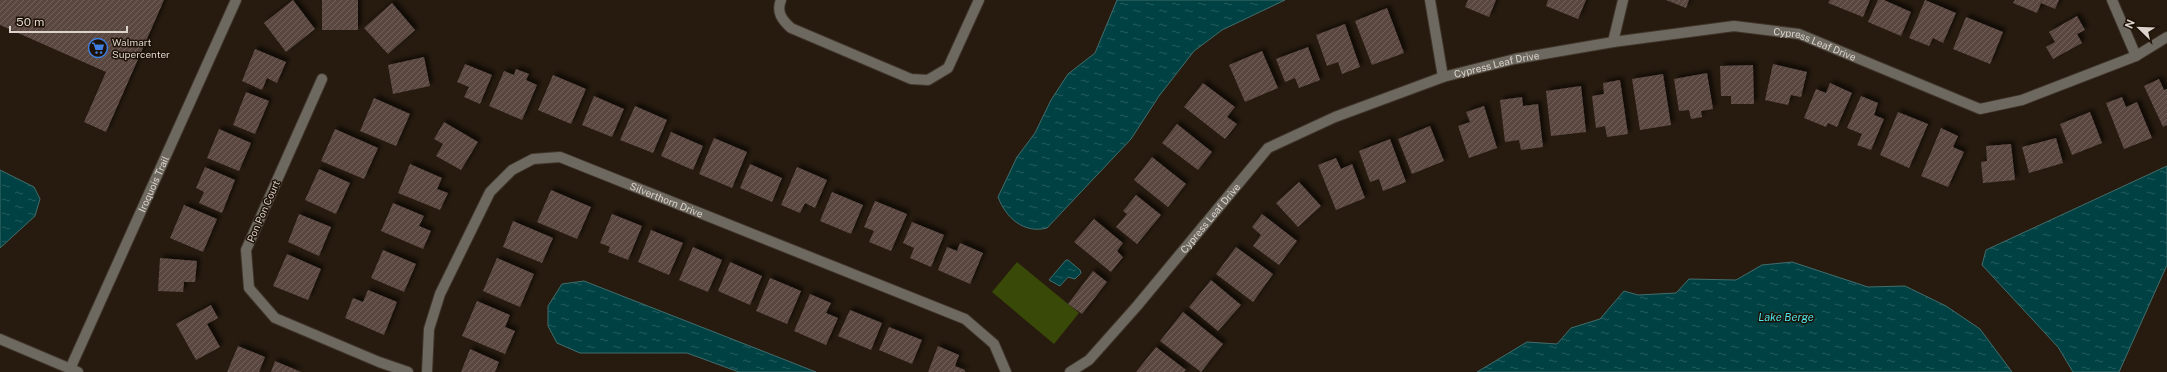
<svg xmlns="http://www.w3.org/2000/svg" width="2167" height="372" viewBox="0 0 2167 372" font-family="'Public Sans',sans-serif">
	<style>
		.garden { fill: #394908 }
		.water { fill: url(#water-ripples); stroke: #426d6c }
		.building { fill: url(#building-hatch); filter: url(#shadow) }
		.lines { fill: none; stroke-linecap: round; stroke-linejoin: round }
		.minor-casing { stroke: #403529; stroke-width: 12 }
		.minor { stroke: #6d6961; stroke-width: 10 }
		.labels { text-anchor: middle; stroke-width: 3; stroke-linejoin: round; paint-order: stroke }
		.poi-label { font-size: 10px; fill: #dcd4cc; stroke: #1e1207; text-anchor: start }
		.street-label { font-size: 10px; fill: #dcd4cc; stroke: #1e1207 }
		.water-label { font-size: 11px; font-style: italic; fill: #4ce6ec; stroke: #1e1207 }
	</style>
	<defs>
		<pattern id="water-ripples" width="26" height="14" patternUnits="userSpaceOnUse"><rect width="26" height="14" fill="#004143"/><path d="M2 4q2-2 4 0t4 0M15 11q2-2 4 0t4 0" fill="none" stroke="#255c5d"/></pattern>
		<pattern id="building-hatch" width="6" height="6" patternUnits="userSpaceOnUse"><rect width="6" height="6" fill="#5a4641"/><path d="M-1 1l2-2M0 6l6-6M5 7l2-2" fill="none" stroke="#71605b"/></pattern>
		<filter id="shadow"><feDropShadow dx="3.5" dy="-3.5" stdDeviation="2" flood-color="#0009"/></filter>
	</defs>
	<rect width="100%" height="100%" fill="#271b0f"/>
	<path class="garden" d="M1017 262 1079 313 1054 344 992 292Z"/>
	<g class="water">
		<path d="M1117 0H1285L1222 30 1194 51 1159 96 1131 139 1047 228C1024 234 1006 218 998 197L1017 157 1035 133 1051 100 1068 74 1095 53Z"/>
		<path d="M2167 166V265L2119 372H2073L2058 347 1982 265 1986 250Z"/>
		<path d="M0 170 34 187 40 199 35 216 0 248Z"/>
		<path d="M1066 260H1068L1080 270 1081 273 1075 279 1068 277 1060 286 1049 280Z"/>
		<path d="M1792 262 1868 287 1905 286 1946 306 1980 329 2012 372H1477L1527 342 1557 344 1571 328 1600 319 1624 291 1638 295 1676 293 1689 279 1736 280 1762 265Z"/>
		<path d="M584 281 816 372H739L687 353H580L557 343 548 326V306L562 284Z"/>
	</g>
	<g class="building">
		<path d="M0 0H164L106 132 84 122 106 72 0 25Z"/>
		<path d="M293 0 315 29 286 52 264 23Z"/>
		<rect x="322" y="0" width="36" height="30"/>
		<path d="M1468 0H1496L1489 17 1465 7Z"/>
		<path d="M1548 0H1586L1578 19 1546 6Z"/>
		<path d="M1666 0H1689L1686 8Z"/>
		<path d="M1830 0H1870L1863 17 1828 3Z"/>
		<path d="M1878 0H1884L1911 12 1901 36 1868 22Z"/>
		<path d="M1925 0 1956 13 1943 43 1933 38 1929 46 1909 38Z"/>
		<path d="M2015 0H2059L2055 9 2041 3 2037 13 2013 3Z"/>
		<path d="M392 3 415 30 388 54 364 28Z"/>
		<path d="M1387 8 1404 53 1372 65 1355 21Z"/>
		<path d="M2077 16 2085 30 2077 34 2082 43 2053 59 2046 47 2055 42 2049 32Z"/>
		<path d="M1966 17 2003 32 1990 64 1953 49Z"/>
		<path d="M1345 24 1360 67 1342 74 1338 62 1327 66 1316 35Z"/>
		<path d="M1308 47 1320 80 1299 88 1295 78 1285 82 1276 59Z"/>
		<path d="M255 49 286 62 277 83 267 78 262 90 242 81Z"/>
		<path d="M1262 51 1278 88 1245 102 1229 65Z"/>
		<path d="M424 57 430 86 393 94 388 65Z"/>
		<path d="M465 64 492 75 480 104 464 97 469 87 457 82Z"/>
		<path d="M1773 64 1807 72 1801 97 1791 95 1788 105 1765 100Z"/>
		<path d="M1753 65 1754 104H1731V96H1721L1720 66Z"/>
		<path d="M516 69 529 74 526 80 537 85 522 120 489 106 504 71 514 75Z"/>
		<path d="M1707 73 1713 109 1701 111 1702 117 1691 119 1689 110 1679 111 1674 79Z"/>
		<path d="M1663 74 1671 125 1640 130 1632 79Z"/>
		<path d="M553 75 586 89 571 124 538 110Z"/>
		<path d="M2159 79 2164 90 2167 89V125L2163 127 2144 86Z"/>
		<path d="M1620 80 1628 134 1607 137 1605 126 1596 128 1592 96 1604 94 1603 83Z"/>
		<path d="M1203 83 1235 107 1227 117 1237 124 1225 139 1184 107Z"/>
		<path d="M1830 83 1852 93 1837 127 1828 123 1826 127 1804 118 1816 89 1826 93Z"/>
		<path d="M1581 86 1586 132 1551 136 1546 91Z"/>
		<path d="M246 92 269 101 255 134 233 125Z"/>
		<path d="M594 96 624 109 612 137 582 125Z"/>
		<path d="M1861 96 1878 103 1874 115 1884 119 1871 150 1857 145 1862 134 1847 128Z"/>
		<path d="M1522 97 1523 106 1538 104 1543 147 1521 150 1519 140 1505 142 1500 100Z"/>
		<path d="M2122 97 2126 107 2137 102 2152 138 2124 149 2106 103Z"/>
		<path d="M374 98 410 114 396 146 360 131Z"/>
		<path d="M635 106 667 120 653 153 620 140Z"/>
		<path d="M1484 106 1497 148 1469 158 1458 126 1470 122 1466 112Z"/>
		<path d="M1898 112 1928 124 1909 168 1880 155Z"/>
		<path d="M2090 112 2102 143 2072 155 2060 124Z"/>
		<path d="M444 122 478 142 461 170 436 156 443 144 434 139Z"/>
		<path d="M1177 124 1212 152 1198 170 1162 143Z"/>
		<path d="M1430 126 1444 161 1412 174 1398 139Z"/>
		<path d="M1941 128 1958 136 1953 147 1964 152 1948 187 1921 176Z"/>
		<path d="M219 129 251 143 239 171 207 158Z"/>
		<path d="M335 129 378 148 364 179 321 161Z"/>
		<path d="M671 132 703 146 693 170 661 156Z"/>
		<path d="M714 138 747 152 732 188 699 174Z"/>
		<path d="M2056 138 2063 163 2029 173 2022 147Z"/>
		<path d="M1390 139 1406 182 1383 191 1379 179 1370 182 1359 151Z"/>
		<path d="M2011 144 2015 180 1983 183 1981 162 1987 161 1986 146Z"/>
		<path d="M1152 157 1186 184 1168 207 1134 180Z"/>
		<path d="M1336 158 1341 169 1352 164 1365 198 1336 210 1318 165Z"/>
		<path d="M410 164 442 178 437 189 448 193 440 210 398 193Z"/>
		<path d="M750 164 782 178 772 202 740 188Z"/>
		<path d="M205 167 235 180 222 213 199 203 204 192 196 188Z"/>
		<path d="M797 167 827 180 815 208 805 203 800 213 781 205Z"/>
		<path d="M319 169 350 183 336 214 305 200Z"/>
		<path d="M1299 182 1321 206 1298 227 1276 203Z"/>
		<path d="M551 190 591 207 577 239 537 222Z"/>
		<path d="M832 192 863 205 851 234 820 221Z"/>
		<path d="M1136 195 1161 215 1137 244 1116 227 1127 214 1123 211Z"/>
		<path d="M875 201 907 214 891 251 869 242 874 231 864 227Z"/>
		<path d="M393 203 424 216 419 226 431 231 423 249 381 231Z"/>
		<path d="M184 205 217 219 203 252 170 238Z"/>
		<path d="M299 214 331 227 319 256 288 242Z"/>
		<path d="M612 214 642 226 628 260 608 252 610 247 600 243Z"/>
		<path d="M1262 214 1297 241 1279 265 1253 246 1261 235 1252 227Z"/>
		<path d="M1094 219 1123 243 1117 251 1123 257 1111 272 1074 242Z"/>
		<path d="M513 221 553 238 542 263 503 247Z"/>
		<path d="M912 222 944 235 931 267 910 258 914 248 903 243Z"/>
		<path d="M651 230 683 243 669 275 638 262Z"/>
		<path d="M960 243 983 253 970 284 938 270 947 247 957 251Z"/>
		<path d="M693 247 722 260 708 292 679 280Z"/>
		<path d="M1236 247 1273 274 1253 302 1216 274Z"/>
		<path d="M383 250 416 264 404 292 371 278Z"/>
		<path d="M287 254 321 269 308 300 273 286Z"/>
		<path d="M160 258 197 261 195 282H184L183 292 158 291Z"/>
		<path d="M497 258 534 274 520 307 483 291Z"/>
		<path d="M730 262 762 276 750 305 718 291Z"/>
		<path d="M1093 271 1107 282 1082 314 1068 304Z"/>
		<path d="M770 278 801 291 787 324 756 311Z"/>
		<path d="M1211 280 1241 305 1218 331 1189 307Z"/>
		<path d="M368 290 397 302 384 335 345 318 353 298 363 302Z"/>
		<path d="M810 294 831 303 826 313 838 318 826 345 794 331Z"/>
		<path d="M477 301 510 315 505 327 515 331 505 354 462 336Z"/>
		<path d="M211 305 218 318 207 324 220 347 196 360 176 324Z"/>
		<path d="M850 310 882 323 871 350 838 336Z"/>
		<path d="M1183 312 1223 344 1201 372 1160 341Z"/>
		<path d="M889 327 922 340 912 364 879 350Z"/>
		<path d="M238 346 265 357 259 372H227Z"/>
		<path d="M938 346 959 355 955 366 965 370V372H928Z"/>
		<path d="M1156 347 1186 370 1184 372H1136Z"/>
		<path d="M470 349 499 362 495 372H461Z"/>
		<path d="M275 361 301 372H271Z"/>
	</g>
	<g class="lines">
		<g class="minor-casing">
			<g id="minor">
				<path d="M781 0C776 12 782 20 791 28L911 79 928 80 948 68 979 0"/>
				<path d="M1430 0 1443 77"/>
				<path d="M2112 0 2136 56"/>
				<path d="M1613 42 1623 0"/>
				<path d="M322 79 246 250 249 288 275 318 379 362 408 372"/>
				<path d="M0 339 78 372"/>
				<path id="s1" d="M70 369 236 0"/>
				<path id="s2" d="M427 372 429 329 440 294 490 192 512 170 533 159 560 157 965 319 994 344 1006 372"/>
				<path id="s3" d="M1070 372 1089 360 1137 306 1268 148 1335 117 1443 77 1515 59 1613 42 1734 26 1799 34 1980 109 2022 100 2136 56 2167 37"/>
			</g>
		</g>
		<use href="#minor" class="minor"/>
	</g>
	<defs>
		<g id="supermarket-ring" transform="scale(1)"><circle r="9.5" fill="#1e1207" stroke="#3f7fe0" stroke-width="1.5"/><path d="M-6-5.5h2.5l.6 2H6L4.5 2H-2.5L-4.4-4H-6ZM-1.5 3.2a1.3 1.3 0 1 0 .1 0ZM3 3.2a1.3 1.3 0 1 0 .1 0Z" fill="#3f7fe0"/></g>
	</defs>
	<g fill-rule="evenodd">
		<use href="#supermarket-ring" x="98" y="48"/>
	</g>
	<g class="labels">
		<g class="poi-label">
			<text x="112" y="46">Walmart<tspan x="112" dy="12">Supercenter</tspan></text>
		</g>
		<g class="street-label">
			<text dy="4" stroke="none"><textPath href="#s3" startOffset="868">Cypress Leaf Drive</textPath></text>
			<text dy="4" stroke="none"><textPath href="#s3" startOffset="544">Cypress Leaf Drive</textPath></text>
			<text dy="4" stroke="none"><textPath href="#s1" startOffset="203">Iroquois Trail</textPath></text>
			<text dy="4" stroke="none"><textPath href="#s2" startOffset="390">Silverthorn Drive</textPath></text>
			<text transform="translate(263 211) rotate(-66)" y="4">Pon Pon Court</text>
			<text dy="4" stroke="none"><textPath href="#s3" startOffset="209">Cypress Leaf Drive</textPath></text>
		</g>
		<g class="water-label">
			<text x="1786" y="321">Lake Berge</text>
		</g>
	</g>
	<g transform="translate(2139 28) rotate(293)" stroke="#1e1207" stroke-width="3" paint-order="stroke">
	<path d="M0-3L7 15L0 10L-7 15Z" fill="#dcd4cc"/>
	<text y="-6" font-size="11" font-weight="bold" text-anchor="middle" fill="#dcd4cc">N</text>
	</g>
	<path d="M10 26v6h117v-6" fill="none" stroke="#dcd4cc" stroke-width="2"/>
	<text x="16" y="26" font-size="12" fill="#dcd4cc" stroke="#1e1207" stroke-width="3" paint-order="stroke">50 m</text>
</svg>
